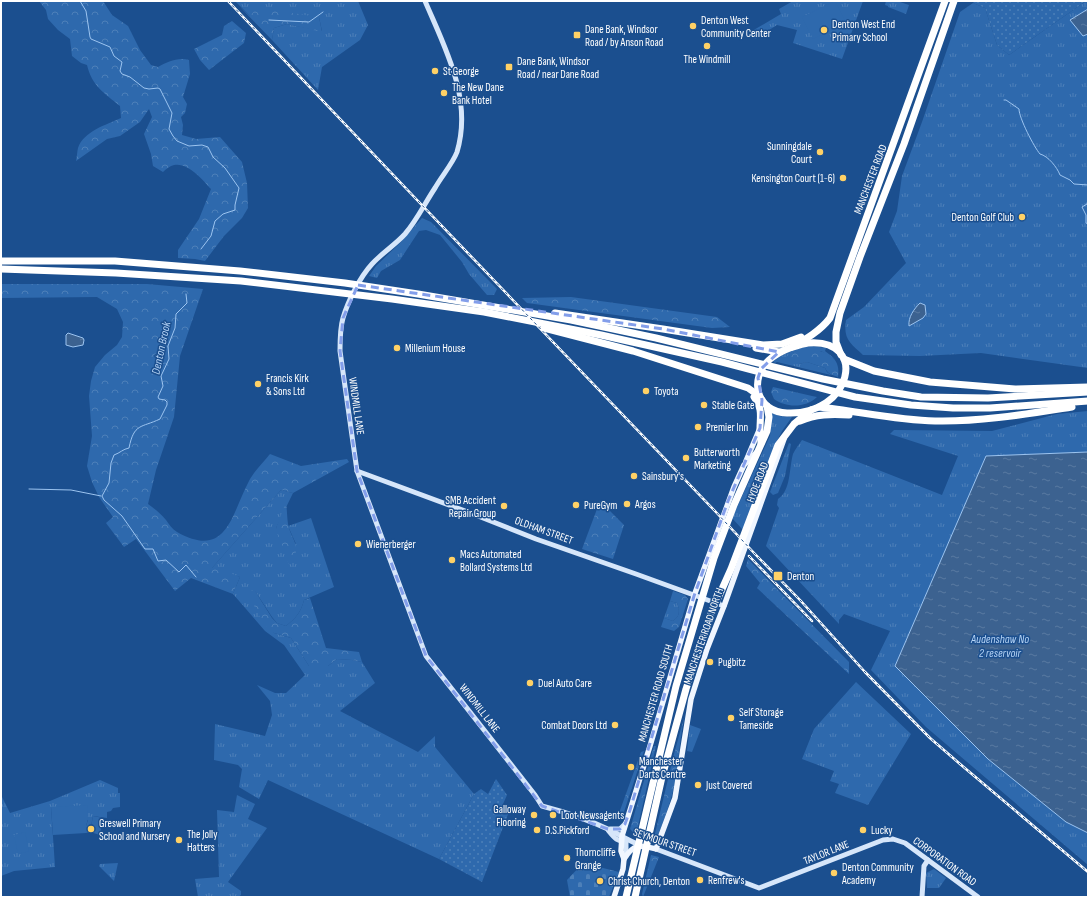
<svg xmlns="http://www.w3.org/2000/svg" width="1089" height="898" viewBox="0 0 1089 898" font-family="'Sofia Sans Condensed',sans-serif">
	<style>
		.grass { fill: url(#grass-tufts) }
		.forest { fill: url(#forest-crowns) }
		.cemetery { fill: url(#cemetery-stones) }
		.garden { fill: url(#garden-dots) }
		.pitch { fill: #2e69ad }
		.water { fill: url(#water-ripples); stroke: #9cc4f0 }
		.lines { fill: none; stroke-linecap: round; stroke-linejoin: round }
		.stream { stroke: #9cc4f0; stroke-width: 1 }
		.secondary { stroke: #d6e6fa; stroke-width: 5 }
		.primary { stroke: #f0f6ff; stroke-width: 5.5 }
		.highway { stroke: #fff; stroke-width: 7 }
		.rail-casing { stroke: #fff; stroke-width: 2.5 }
		.rail { stroke: #1b4f8f; stroke-width: 1; stroke-dasharray: 3; stroke-linecap: butt }
		.marked { fill: none; stroke: #839eea; stroke-width: 3; stroke-dasharray: 8 5; stroke-linejoin: round }
		.poi-dot { fill: #ffd166; stroke: #1b4f8f; stroke-width: 1.5 }
		.labels { text-anchor: middle; stroke-width: 3; stroke-linejoin: round; paint-order: stroke }
		.poi-label { font-size: 11px; fill: #fff; stroke: #1b4f8f; text-anchor: start }
		.street-label { font-size: 11px; fill: #fff; stroke: #1b4f8f }
		.water-label { font-size: 12px; font-style: italic; fill: #b5d3f5; stroke: #1b4f8f }
	</style>
	<defs>
		<pattern id="grass-tufts" width="24" height="20" patternUnits="userSpaceOnUse"><rect width="24" height="20" fill="#2e69ad"/><path d="M3 7l-1-3M5 7V3M7 7l1-3M15 17l-1-3M17 17v-4M19 17l1-3" fill="none" stroke="#4d80b9"/></pattern>
		<pattern id="forest-crowns" width="20" height="18" patternUnits="userSpaceOnUse"><rect width="20" height="18" fill="#2e69ad"/><path d="M2 6a3 3 0 1 1 6 0M12 15a3 3 0 1 1 6 0" fill="none" stroke="#4d80b9"/></pattern>
		<pattern id="cemetery-stones" width="16" height="16" patternUnits="userSpaceOnUse"><rect width="16" height="16" fill="#2e69ad"/><path d="M2 7V4a2 2 0 0 1 4 0v3zM10 15v-3a2 2 0 0 1 4 0v3z" fill="#4d80b9"/></pattern>
		<pattern id="garden-dots" width="8" height="8" patternUnits="userSpaceOnUse"><rect width="8" height="8" fill="#2e69ad"/><path d="M2 2h.1M6 6h.1" fill="none" stroke="#4d80b9" stroke-width="1.8" stroke-linecap="round"/></pattern>
		<pattern id="water-ripples" width="26" height="14" patternUnits="userSpaceOnUse"><rect width="26" height="14" fill="#3c6290"/><path d="M2 4q2-2 4 0t4 0M15 11q2-2 4 0t4 0" fill="none" stroke="#597aa1"/></pattern>
	</defs>
	<rect width="100%" height="100%" fill="#1b4f8f"/>
	<g class="grass">
		<path d="M235 1H358L368 25 360 40 322 67 318 90 272 40 274 28 287 24 322 31 319 17 250 16Z"/>
		<path d="M793 1H863L842 59 793 43 797 30 777 25 755 39 752 31 781 14 779 9Z"/>
		<path d="M886 1H897L909 5 906 14 888 7V6L885 5Z"/>
		<path d="M1086 1H1088V9L1070 20 1083 36 1088 34V368L981 353 920 356 863 355C850 343 843 339 846 320L864 307 906 263 889 232 897 211 902 176 922 122 960 12 973 3 985 8 997 45 1009 55Z"/>
		<path d="M422 218 431 222 497 289 494 295H487L469 274 462 262 440 235 426 230 419 231 400 260 381 271 377 278 369 276 376 266 400 243Z"/>
		<path d="M812 346 826 348 825 351 835 359 821 351 793 352 799 364 807 362 825 368 827 372 831 375 777 362 775 363 773 361C785 353 797 348 812 346Z"/>
		<path d="M1088 411V452L986 456 895 666 988 759 1066 822 1088 833V865L926 727 871 670 890 631 844 614 839 620V624L766 546 779 508 777 505 778 499C791 491 789 468 793 454 795 449 799 445 802 440L942 495 958 456 890 434 894 430 992 431 1057 414Z"/>
		<path d="M770 412 779 416 792 417 782 431 777 441 743 530 732 518 770 436 771 427Z"/>
		<path d="M789 443 791 444 785 476 778 493 773 495 770 492Z"/>
		<path d="M281 490 293 493 276 528 296 544 288 526 311 518 334 587 304 600C301 612 296 618 286 626L277 623 272 617 255 591 274 633 291 638 309 666H328L337 659 352 660 362 662 375 683 340 711 418 752 435 736V747L474 794 439 859 268 780 259 799 239 787 242 769 238 765 214 760 215 724 265 736 272 715 270 701 257 685 275 693H286L305 675 284 645 265 631 233 594 240 577 211 569Z"/>
		<path d="M670 601 677 603C680 611 680 616 673 621L664 618Z"/>
		<path d="M856 682 911 734 868 805 835 793 839 784 830 781 834 771 802 759 814 729Z"/>
		<path d="M690 725 701 729 692 752 687 751Z"/>
		<path d="M100 780 118 788V793H120V807L113 808 111 811 107 812V818L93 816 90 832 86 833V826L88 820 51 807 55 867 14 871 1 876V795L10 813 50 801Z"/>
		<path d="M237 795 255 804 248 819 267 828 228 882 241 891V895L238 897H198L195 879 219 877 217 810 234 812Z"/>
		<path d="M118 863 114 881 99 866 100 864Z"/>
		<path d="M934 869 946 878 939 888H927L926 873Z"/>
	</g>
	<g class="forest">
		<path d="M39 1H103L112 15 128 26 140 50 151 65 158 67C167 62 178 57 189 60L190 74 183 97 187 104 185 113 181 117 183 125 182 135 196 139 220 137 242 162 247 183 248 208 242 218 224 236 205 261 195 259 178 258V250L199 219 211 189C203 180 188 162 174 165 170 166 166 169 163 172L153 166 151 154 144 134 152 117 149 109 140 122 120 136 107 139 76 161C77 157 77 152 78 148 84 131 106 125 121 118L120 106C104 93 92 86 87 65L81 63 72 56 70 39 58 30 48 19 46 10Z"/>
		<path d="M240 7 250 16 257 8 319 17 322 32 287 24 274 28 272 40Z"/>
		<path d="M232 21 246 33 244 43 209 70 200 60 194 49 222 35 224 26Z"/>
		<path d="M1 284H147L203 289 180 356 174 417 156 470 148 504C155 509 161 514 166 520 169 524 172 529 177 532 227 560 231 515 249 481 254 471 263 463 270 454L301 466 347 459 349 462 293 493 281 490 212 568 230 573 240 577 233 594 191 578 175 591 136 539 124 547 106 523 113 517 99 497 92 482 87 466 92 436 89 396 91 381 95 367 105 355 117 345 122 337 123 322 117 309 97 297 1 298Z"/>
		<path d="M571 297 717 317 730 327 712 328 527 303 522 298Z"/>
		<path d="M814 350C830 352 841 360 838 377 832 375 828 374 825 368L807 362 799 364H789L787 361 786 357C793 349 804 351 814 350Z"/>
		<path d="M773 387 812 396 817 397C806 408 786 408 774 399L771 392Z"/>
		<path d="M600 501 624 525 613 559 582 549Z"/>
		<path d="M286 502C287 509 287 517 288 524 291 540 304 547 289 565L276 528Z"/>
		<path d="M748 559 777 589 849 662V674L757 588 760 583 746 566Z"/>
		<path d="M249 590 255 591 272 618 277 623 286 626C296 618 301 612 304 600L310 598 326 648 359 652 362 662 352 660 337 659 328 666 317 670 309 666 291 638 274 633 264 625 247 592Z"/>
		<path d="M673 591 685 595 688 599 679 627 674 631 661 627 664 618 673 621C680 616 680 611 677 603L670 601Z"/>
		<path d="M685 714C679 740 679 766 673 791 669 808 662 824 656 841L653 842 674 754Z"/>
		<path d="M654 746H656L636 835 630 829Z"/>
		<path d="M644 751 621 821 618 816 641 752Z"/>
		<path d="M651 855 659 857 643 897 642 894Z"/>
	</g>
	<path class="cemetery" d="M583 863 619 872 609 897H570L567 880Z"/>
	<g class="garden">
		<path d="M975 1H1086L1009 55 997 45 985 8 973 3Z"/>
		<path d="M496 779 507 795 503 804 510 809 482 882 439 859 474 794 481 789 488 794Z"/>
	</g>
	<g class="pitch">
		<path d="M835 1 846 23 813 39 802 17Z"/>
		<path d="M87 805 88 819 86 826V833L53 835 51 807Z"/>
		<path d="M93 816 103 818 100 835 90 832Z"/>
		<path d="M25 832 29 851 18 854 14 835Z"/>
	</g>
	<g class="water">
		<path d="M1088 9V34L1083 36 1070 20Z"/>
		<path d="M920 303 925 305 926 314 923 318 909 326C908 317 914 309 920 303Z"/>
		<path d="M68 333 83 338 84 340 83 345 73 347 66 345V335Z"/>
		<path d="M1088 452V833L1066 822 988 759 895 666 986 456Z"/>
	</g>
	<g class="lines">
		<g class="stream">
			<path d="M80 1 86 11 90 37 91 39 110 47 114 56 122 62 120 71 122 74 130 77 144 88 149 89 158 88 160 89 172 113 169 129 173 136 177 141 189 146 202 145 208 147 213 157 225 168 239 188 235 205V210L223 214 215 221 211 236 201 249"/>
			<path d="M269 20 309 22 323 12"/>
			<path d="M1004 100H1006L1019 109C1019 118 1034 147 1040 154 1048 156 1057 167 1060 175L1070 180 1074 184 1088 185"/>
			<path d="M1088 199 1087 204 1082 207 1086 215V223L1088 224"/>
			<path d="M186 294 187 303 176 314 175 328 168 346 169 359 161 376 163 386 158 397 159 399 165 400 167 402V405L160 419C141 428 134 423 129 448 123 449 120 453 114 455L111 463 109 483 102 496 104 500 122 516 145 549H153L158 561 166 560 179 572 186 565 196 577"/>
			<path d="M29 489 71 490 101 496"/>
		</g>
		<g class="secondary">
			<path d="M425 1C445 48 473 99 457 152 453 163 441 177 435 188 425 203 417 220 405 234 395 245 382 253 372 264 360 277 348 301 343 318 340 328 340 340 340 351L357 471 426 656 535 795 542 806C565 812 589 820 610 830 620 835 629 841 640 845"/>
			<path d="M357 471 468 512 536 539 636 574 724 606"/>
			<path d="M610 829H620L625 824"/>
			<path d="M608 830C613 836 617 843 626 840V856"/>
			<path d="M656 849 759 888 883 840 893 839 905 843 978 897"/>
			<path d="M922 897 924 866 928 860"/>
		</g>
		<g class="primary">
			<path d="M746 461 760 428"/>
			<path d="M624 859C634 843 640 845 656 849L675 798 691 699 707 649 724 606 784 439"/>
			<path d="M614 897 623 869 624 859 621 851 622 836 650 746 694 596 734 487 744 465 756 453"/>
		</g>
		<g class="highway">
			<path d="M1 261H115L240 271 345 283 418 294 571 320 656 338 823 379 883 391 921 397 988 398 1088 392"/>
			<path d="M1 269 116 273 241 281 392 299 484 312 601 335 722 362 855 397 911 405 953 408H990L1088 401"/>
			<path d="M555 313 663 329 763 345 782 344 801 337"/>
			<path d="M544 328 633 351 748 388 755 393 762 400"/>
			<path d="M808 343C869 338 852 416 787 413 757 412 748 380 769 360 780 350 793 346 808 343Z"/>
			<path d="M792 347C806 339 820 331 830 318L945 1"/>
			<path d="M756 348 779 352"/>
			<path d="M841 355 836 342V332L840 313 860 257 904 144 954 1"/>
			<path d="M844 359 874 371 930 382 1015 389 1088 387"/>
			<path d="M754 397C763 409 760 416 760 429 760 434 761 438 761 443"/>
			<path d="M819 407C857 411 896 420 935 421 980 422 1027 414 1072 407"/>
			<path d="M800 421C816 414 831 414 849 415"/>
			<path d="M626 897 676 686 714 558 734 505 767 431 769 417 767 406"/>
			<path d="M635 897 662 777 686 689 710 616 731 569 778 445 794 424 811 410"/>
		</g>
		<g class="rail-casing">
			<g id="rail">
				<path d="M228 1 418 201 714 510 755 554 800 600 865 672 930 738 960 764 1088 872"/>
				<path d="M749 556 812 621"/>
			</g>
		</g>
		<use href="#rail" class="rail"/>
	</g>
	<path class="marked" d="M358 285 663 329 779 352 761 369 758 378 762 400 760 428 728 501 694 596 630 810 625 824 620 829H608L542 806 426 656 357 471 340 351 343 318Z"/>
	<g class="poi-dot">
		<circle cx="693" cy="26" r="4"/>
		<circle cx="824" cy="30" r="4"/>
		<rect x="573" y="31" width="8" height="8" rx="2"/>
		<circle cx="707" cy="46" r="4"/>
		<rect x="505" y="63" width="8" height="8" rx="2"/>
		<circle cx="435" cy="71" r="4"/>
		<circle cx="444" cy="93" r="4"/>
		<circle cx="820" cy="152" r="4"/>
		<circle cx="843" cy="178" r="4"/>
		<circle cx="1022" cy="217" r="4"/>
		<circle cx="397" cy="348" r="4"/>
		<circle cx="258" cy="384" r="4"/>
		<circle cx="646" cy="391" r="4"/>
		<circle cx="704" cy="405" r="4"/>
		<circle cx="698" cy="427" r="4"/>
		<circle cx="686" cy="458" r="4"/>
		<circle cx="634" cy="476" r="4"/>
		<circle cx="627" cy="504" r="4"/>
		<circle cx="576" cy="505" r="4"/>
		<circle cx="504" cy="506" r="4"/>
		<circle cx="358" cy="544" r="4"/>
		<circle cx="452" cy="560" r="4"/>
		<rect x="773" y="571" width="10" height="10" rx="2"/>
		<circle cx="710" cy="662" r="4"/>
		<circle cx="530" cy="683" r="4"/>
		<circle cx="731" cy="718" r="4"/>
		<circle cx="615" cy="725" r="4"/>
		<circle cx="631" cy="767" r="4"/>
		<circle cx="698" cy="785" r="4"/>
		<circle cx="534" cy="815" r="4"/>
		<circle cx="553" cy="815" r="4"/>
		<circle cx="91" cy="829" r="4"/>
		<circle cx="537" cy="830" r="4"/>
		<circle cx="863" cy="830" r="4"/>
		<circle cx="179" cy="840" r="4"/>
		<circle cx="567" cy="858" r="4"/>
		<circle cx="834" cy="873" r="4"/>
		<circle cx="700" cy="880" r="4"/>
		<circle cx="600" cy="881" r="4"/>
	</g>
	<g class="labels">
		<g class="poi-label">
			<text x="701" y="24">Denton West<tspan x="701" dy="13">Community Center</tspan></text>
			<text x="832" y="28">Denton West End<tspan x="832" dy="13">Primary School</tspan></text>
			<text x="585" y="33">Dane Bank, Windsor<tspan x="585" dy="13">Road / by Anson Road</tspan></text>
			<text x="707" y="63" text-anchor="middle">The Windmill</text>
			<text x="517" y="65">Dane Bank, Windsor<tspan x="517" dy="13">Road / near Dane Road</tspan></text>
			<text x="443" y="75">St George</text>
			<text x="452" y="91">The New Dane<tspan x="452" dy="13">Bank Hotel</tspan></text>
			<text x="812" y="150" text-anchor="end">Sunningdale<tspan x="812" dy="13">Court</tspan></text>
			<text x="835" y="182" text-anchor="end">Kensington Court (1-6)</text>
			<text x="1014" y="221" text-anchor="end">Denton Golf Club</text>
			<text x="405" y="352">Millenium House</text>
			<text x="266" y="382">Francis Kirk<tspan x="266" dy="13">&amp; Sons Ltd</tspan></text>
			<text x="654" y="395">Toyota</text>
			<text x="712" y="409">Stable Gate</text>
			<text x="706" y="431">Premier Inn</text>
			<text x="694" y="456">Butterworth<tspan x="694" dy="13">Marketing</tspan></text>
			<text x="642" y="480">Sainsbury's</text>
			<text x="496" y="504" text-anchor="end">SMB Accident<tspan x="496" dy="13">Repair Group</tspan></text>
			<text x="635" y="508">Argos</text>
			<text x="584" y="509">PureGym</text>
			<text x="366" y="548">Wienerberger</text>
			<text x="460" y="558">Macs Automated<tspan x="460" dy="13">Bollard Systems Ltd</tspan></text>
			<text x="787" y="580">Denton</text>
			<text x="718" y="666">Pugbitz</text>
			<text x="538" y="687">Duel Auto Care</text>
			<text x="739" y="716">Self Storage<tspan x="739" dy="13">Tameside</tspan></text>
			<text x="607" y="729" text-anchor="end">Combat Doors Ltd</text>
			<text x="639" y="765">Manchester<tspan x="639" dy="13">Darts Centre</tspan></text>
			<text x="706" y="789">Just Covered</text>
			<text x="526" y="813" text-anchor="end">Galloway<tspan x="526" dy="13">Flooring</tspan></text>
			<text x="561" y="819">Loot Newsagents</text>
			<text x="99" y="827">Greswell Primary<tspan x="99" dy="13">School and Nursery</tspan></text>
			<text x="545" y="834">D.S.Pickford</text>
			<text x="871" y="834">Lucky</text>
			<text x="187" y="838">The Jolly<tspan x="187" dy="13">Hatters</tspan></text>
			<text x="575" y="856">Thorncliffe<tspan x="575" dy="13">Grange</tspan></text>
			<text x="842" y="871">Denton Community<tspan x="842" dy="13">Academy</tspan></text>
			<text x="708" y="884">Renfrew's</text>
			<text x="608" y="885">Christ Church, Denton</text>
		</g>
		<g class="street-label">
			<text transform="translate(870 179) rotate(-69)" y="4">MANCHESTER ROAD</text>
			<text transform="translate(357 406) rotate(82)" y="4">WINDMILL LANE</text>
			<text transform="translate(757 482) rotate(-69)" y="4">HYDE ROAD</text>
			<text transform="translate(544 530) rotate(20)" y="4">OLDHAM STREET</text>
			<text transform="translate(703 636) rotate(-71)" y="4">MANCHESTER ROAD NORTH</text>
			<text transform="translate(655 693) rotate(-74)" y="4">MANCHESTER ROAD SOUTH</text>
			<text transform="translate(480 708) rotate(52)" y="4">WINDMILL LANE</text>
			<text transform="translate(665 842) rotate(19)" y="4">SEYMOUR STREET</text>
			<text transform="translate(826 852) rotate(-22)" y="4">TAYLOR LANE</text>
			<text transform="translate(945 861) rotate(36)" y="4">CORPORATION ROAD</text>
		</g>
		<g class="water-label">
			<text transform="translate(161 348) rotate(-78)" y="4">Denton Brook</text>
			<text x="1000" y="643">Audenshaw No<tspan x="1000" dy="14">2 reservoir</tspan></text>
		</g>
	</g>
	<rect width="1089" height="898" fill="none" stroke="#ffffff" stroke-width="4"/>
</svg>
